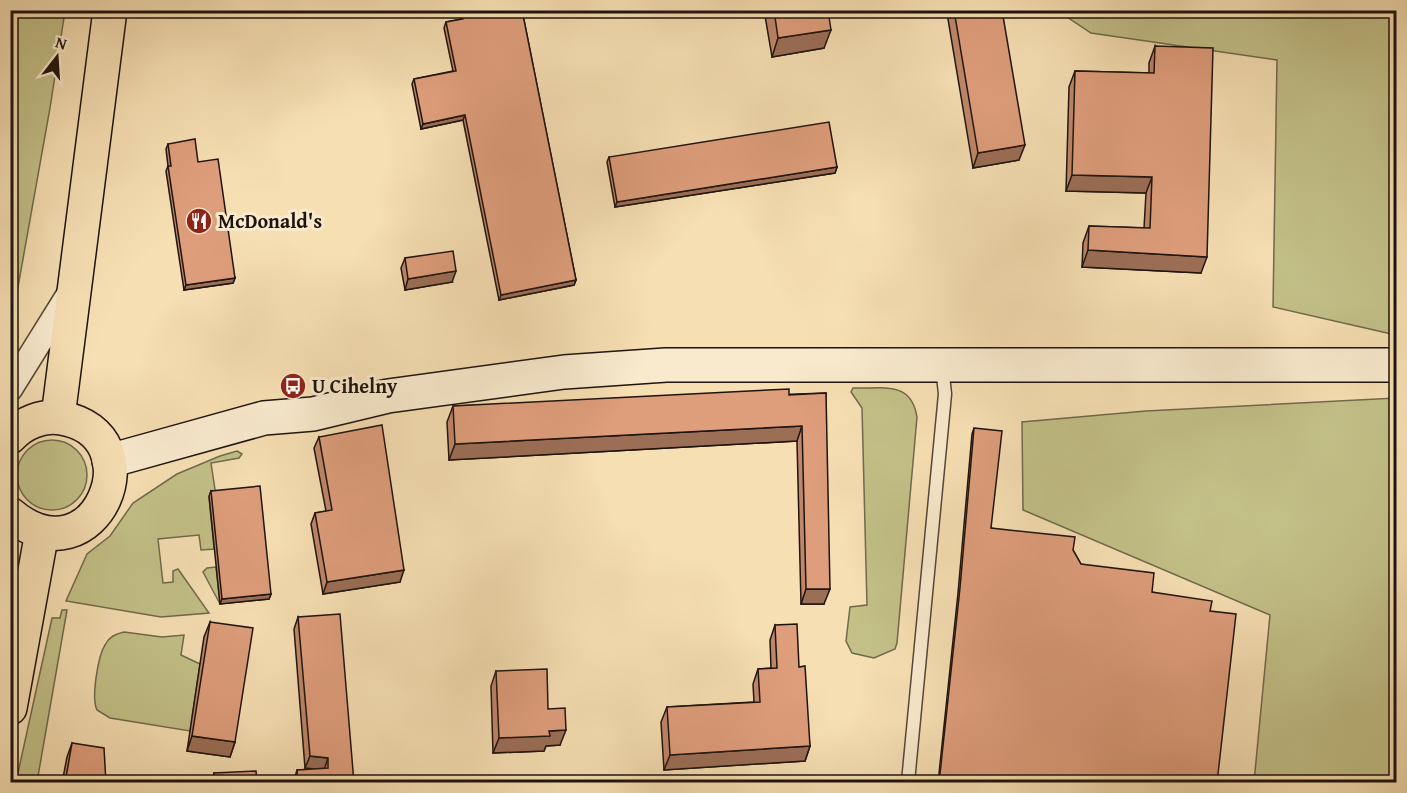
<svg xmlns="http://www.w3.org/2000/svg" width="1407" height="793" viewBox="0 0 1407 793" font-family="'Gentium Book Plus',serif">
	<style>
		.green { fill: #c3c088; stroke: #706a4b; stroke-width: 1.5 }
		.lines { fill: none; stroke-linecap: round; stroke-linejoin: round }
		.lane-casing { stroke: #544637; stroke-width: 15 }
		.street-casing { stroke: #544637; stroke-width: 27 }
		.secondary-casing { stroke: #1e130e; stroke-width: 36 }
		.primary-casing { stroke: #1e130e; stroke-width: 36 }
		.lane { stroke: #f9eace; stroke-width: 12 }
		.street { stroke: #f9eace; stroke-width: 24 }
		.secondary { stroke: #f9eace; stroke-width: 33 }
		.primary { stroke: #f6dfb3; stroke-width: 33 }
		.wall { fill: #bf876a; stroke: #1e130e; stroke-width: 1.5 }
		.shaded-wall { fill: #9b6e56; stroke: #1e130e; stroke-width: 1.5 }
		.building { fill: #de9d7b; stroke: #1e130e; stroke-width: 1.5 }
		.labels { text-anchor: middle; stroke-width: 6; stroke-linejoin: round; paint-order: stroke }
		.poi-label { font-size: 20px; font-weight: bold; fill: #1e130e; stroke: #f9eace; text-anchor: start }
	</style>
	<rect width="100%" height="100%" fill="#f6dfb3"/>
	<filter id="stains"><feTurbulence type="fractalNoise" baseFrequency=".00333" numOctaves="4"/><feColorMatrix values="0 0 0 0 .2 0 0 0 0 .09 0 0 0 0 .02 0 0 0 .5 -.17"/></filter>
	<radialGradient id="worn" r=".72"><stop offset=".6" stop-color="#630" stop-opacity="0"/><stop offset="1" stop-color="#630" stop-opacity=".3"/></radialGradient>
	<g class="green">
		<path d="M11 10 65 11 50 108 11 326Z"/>
		<path d="M1058 11H1396V335L1273 307 1277 60 1091 33Z"/>
		<path d="M853 388C883 389 911 380 917 417L897 643 895 649 874 658 852 653 846 641 850 607 867 605 862 408 851 392Z"/>
		<path d="M1396 398V782H1254L1270 615 1023 510 1022 422 1146 411Z"/>
		<circle cx="52" cy="475" r="35"/>
		<path d="M237 451 242 454 239 458 211 463 216 496 209 497 214 549 201 550 199 535 158 539 163 583 173 582V571L178 569 209 613 161 617 66 601 87 554 110 536 133 503 177 474 220 456Z"/>
		<path d="M216 567 220 604 203 572 207 568Z"/>
		<path d="M62 610H67L37 782H16L52 618H60Z"/>
		<path d="M124 632 162 637 184 635 181 655 200 664 190 731 110 718 97 710C91 698 98 656 105 645 109 637 115 634 124 632Z"/>
	</g>
	<g class="lines">
		<g class="lane-casing">
			<path id="lane" d="M908 782 945 394 942 366"/>
		</g>
		<g class="street-casing">
			<path id="street" d="M10 389 71 291"/>
		</g>
		<g class="secondary-casing">
			<path id="secondary" d="M109 461 264 418 313 414 388 396 564 372 666 365H1396"/>
		</g>
		<g class="primary-casing">
			<g id="primary">
				<path d="M58 417 110 10"/>
				<path d="M10 437C23 423 42 415 61 418 158 434 96 586 10 514"/>
				<path d="M10 708 42 532"/>
			</g>
		</g>
		<use href="#lane" class="lane"/>
		<use href="#street" class="street"/>
		<use href="#secondary" class="secondary"/>
		<use href="#primary" class="primary"/>
	</g>
	<g class="wall">
		<path d="M459 10H522L576 280 574 285 499 300 463 120 421 129 412 84 414 79 453 71 444 28 446 22 461 19Z"/>
		<path d="M764 10H828L824 48 772 57Z"/>
		<path d="M951 10H1002L1019 160 973 168 948 19Z"/>
		<path d="M1155 46 1201 273 1082 267 1083 243 1089 226 1144 228 1146 193 1066 191 1069 87 1075 71 1149 73V63Z"/>
		<path d="M168 144 198 162 235 278 233 283 184 290 166 171 168 166 166 149Z"/>
		<path d="M609 157 837 167 835 173 615 207 607 162Z"/>
		<path d="M405 258 452 282 405 290 401 268Z"/>
		<path d="M826 393 824 604H801L797 441 449 460 447 422 453 406Z"/>
		<path d="M974 428 991 528 1073 550 1081 564 1152 592 1210 611 1217 783H938L958 593 972 434Z"/>
		<path d="M319 437 400 582 323 594 311 524 315 513 326 511 314 448Z"/>
		<path d="M211 491 271 594 269 599 220 604 209 496Z"/>
		<path d="M298 617 354 783H293L297 770 315 769 305 768 294 629Z"/>
		<path d="M210 622 235 742 230 757 187 751 204 637Z"/>
		<path d="M775 625 799 667 810 746 805 761 664 770 661 722 667 707 754 702 753 684 758 669 771 668 770 640Z"/>
		<path d="M496 671 548 709 560 745 546 746 544 751 493 753 491 686Z"/>
		<path d="M72 743 106 783H62L67 757Z"/>
		<path d="M214 773 257 783H211Z"/>
	</g>
	<g class="shaded-wall">
		<path d="M831 30 824 48 772 57 778 38Z"/>
		<path d="M465 115 463 120 421 129 423 124Z"/>
		<path d="M1025 145 1019 160 973 168 978 153Z"/>
		<path d="M837 167 835 173 615 207 617 202Z"/>
		<path d="M1072 175 1152 177 1146 193 1066 191Z"/>
		<path d="M1088 250 1207 257 1201 273 1082 267Z"/>
		<path d="M456 271 452 282 405 290 408 279Z"/>
		<path d="M235 278 233 283 184 290 186 285Z"/>
		<path d="M576 280 574 285 499 300 501 295Z"/>
		<path d="M802 426 797 441 449 460 455 444Z"/>
		<path d="M404 570 400 582 323 594 327 582Z"/>
		<path d="M806 589H830L824 604H801Z"/>
		<path d="M271 594 269 599 220 604 222 599Z"/>
		<path d="M566 730 560 745 546 746 544 751 493 753 499 738 549 731Z"/>
		<path d="M192 736 235 742 230 757 187 751Z"/>
		<path d="M810 746 805 761 664 770 670 755Z"/>
		<path d="M310 756 328 758 324 770 305 768Z"/>
	</g>
	<g class="building">
		<path d="M462 10H522L576 280 501 295 465 115 423 124 414 79 456 71 446 22 463 19Z"/>
		<path d="M774 10H828L831 30 778 38Z"/>
		<path d="M954 10H1002L1025 145 978 153Z"/>
		<path d="M1155 46 1213 48 1207 257 1088 250 1089 226 1150 228 1152 177 1072 175 1075 71 1154 73Z"/>
		<path d="M829 122 837 167 617 202 609 157Z"/>
		<path d="M195 139 198 162 218 159 235 278 186 285 168 166H171L168 144Z"/>
		<path d="M453 251 456 271 408 279 405 258Z"/>
		<path d="M789 389V395L826 393 830 589H806L802 426 455 444 453 406Z"/>
		<path d="M382 425 404 570 327 582 315 513 332 510 319 437Z"/>
		<path d="M974 428 1002 431 991 528 1075 537 1073 550 1081 564 1154 573 1152 592 1212 601 1210 611 1236 614 1217 783H939L960 588Z"/>
		<path d="M260 486 271 594 222 599 211 491Z"/>
		<path d="M340 614 354 783H298L297 770 328 768V758L310 756 298 617Z"/>
		<path d="M210 622 253 628 235 742 192 736Z"/>
		<path d="M797 624 799 667 805 666 810 746 670 755 667 707 760 702 758 669 777 668 775 625Z"/>
		<path d="M547 669 548 709 565 708 566 730 549 731 550 736 499 738 496 671Z"/>
		<path d="M72 743 104 748 106 783H65Z"/>
		<path d="M256 771 257 783H215L214 773Z"/>
	</g>
	<defs>
		<g id="restaurant-disc" transform="scale(1.35)"><circle r="9.5" fill="#8f2418" stroke="#f9eace"/><path d="M-5-6h1v4h1v-4h1v4h1v-4h1v5L-1.5 .5V6h-2V.5L-5-1ZM5-6V6H3V1.5H1.5Q1.5-4 5-6Z" fill="#fff"/></g>
		<g id="bus-disc" transform="scale(1.35)"><circle r="9.5" fill="#8f2418" stroke="#f9eace"/><path d="M-5-6H5V4H4V6H2V4H-2V6H-4V4H-5ZM-3.5-4V0h7V-4ZM-3.5 1.2v1.5H-2V1.2ZM2 1.2v1.5H3.5V1.2Z" fill="#fff"/></g>
	</defs>
	<g fill-rule="evenodd">
		<use href="#restaurant-disc" x="199" y="221"/>
		<use href="#bus-disc" x="293" y="386"/>
	</g>
	<g class="labels">
		<g class="poi-label">
			<text x="218" y="228">McDonald's</text>
			<text x="312" y="393">U Cihelny</text>
		</g>
	</g>
	<rect width="1407" height="793" fill="none" stroke="#f6dfb3" stroke-width="36"/>
	<rect x="12" y="12" width="1383" height="769" fill="none" stroke="#1e130e" stroke-width="3"/>
	<rect x="18" y="18" width="1371" height="757" fill="none" stroke="#1e130e" stroke-width="1.5"/>
	<g transform="translate(57 57) rotate(17)" stroke="#f9eace" stroke-width="4.5" paint-order="stroke">
	<path d="M0-4.5L10 22L0 15L-10 22Z" fill="#1e130e"/>
	<text y="-9" font-size="16" font-weight="bold" text-anchor="middle" fill="#1e130e">N</text>
	</g>
	<rect width="100%" height="100%" filter="url(#stains)"/>
	<rect width="100%" height="100%" fill="url(#worn)"/>
</svg>
